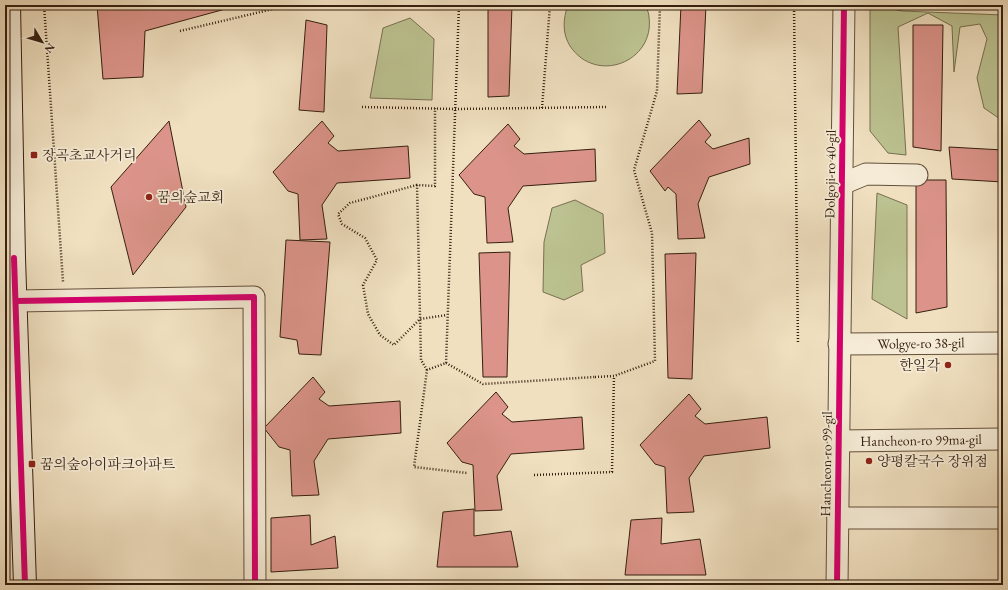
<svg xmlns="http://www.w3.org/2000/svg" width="1008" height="590" viewBox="0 0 1008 590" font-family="'EB Garamond','Noto Serif KR',serif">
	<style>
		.green { fill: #bcc291; stroke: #787050 }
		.building { fill: #dc948a; stroke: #351f0f }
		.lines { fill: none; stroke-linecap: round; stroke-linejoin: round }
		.street-casing { stroke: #644f3b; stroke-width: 23 }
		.secondary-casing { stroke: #351f0f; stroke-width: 24 }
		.path { stroke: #351f0f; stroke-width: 2.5; stroke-dasharray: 1 2; stroke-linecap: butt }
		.street { stroke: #f5ebd6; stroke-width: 21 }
		.secondary { stroke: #f5ebd6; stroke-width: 22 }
		.cycleway-casing { stroke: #f5ebd6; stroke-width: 8 }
		.cycleway { stroke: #d6006c; stroke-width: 6 }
		.poi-dot { fill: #8f2418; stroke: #f5ebd6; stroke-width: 1.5 }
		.labels { text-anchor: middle; stroke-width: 3.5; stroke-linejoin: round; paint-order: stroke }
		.poi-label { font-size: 14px; fill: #351f0f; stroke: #f5ebd6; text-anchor: start }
		.street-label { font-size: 14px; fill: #351f0f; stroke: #f5ebd6 }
	</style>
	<rect width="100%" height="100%" fill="#f0e0c0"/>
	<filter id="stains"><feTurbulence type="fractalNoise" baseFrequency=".005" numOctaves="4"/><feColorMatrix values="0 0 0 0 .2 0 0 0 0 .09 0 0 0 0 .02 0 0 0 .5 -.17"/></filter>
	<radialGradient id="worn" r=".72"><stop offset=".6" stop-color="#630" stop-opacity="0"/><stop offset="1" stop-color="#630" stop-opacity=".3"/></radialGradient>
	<g class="green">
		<path d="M568 5H645C647 9 649 13 649 17 655 62 596 85 570 46 562 33 563 19 568 5Z"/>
		<path d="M870 5 902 11 1003 15V121L984 108 977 78 987 39 980 24 960 27 954 72 952 26 928 13 898 27 906 155 888 153 870 131Z"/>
		<path d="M410 18 434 39 432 100 370 98 383 28Z"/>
		<path d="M877 193 907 205V319L872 299Z"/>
		<path d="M575 200 603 214 605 253 581 265 583 291 564 300 543 292 544 242 552 208Z"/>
	</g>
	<g class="building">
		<path d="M97 5H240L145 31 143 77 103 79Z"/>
		<path d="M488 5H512L509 96 488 97Z"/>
		<path d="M681 5H706L702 93 677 94Z"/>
		<path d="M306 20 327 25 324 112 299 110Z"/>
		<path d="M913 25H943L941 151 913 147Z"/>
		<path d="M699 120 711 135 705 142 713 149 749 138 750 164 709 177 698 204 705 238 678 239 676 194 668 187 665 191 650 171Z"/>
		<path d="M169 121 186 207 133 275 111 187Z"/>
		<path d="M322 121 334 136 328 143 338 151 408 146 410 178 337 183 322 205 327 239 300 240 298 194 288 191 273 172Z"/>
		<path d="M508 124 520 139 514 146 524 154 595 149 596 181 523 186 508 208 513 242 487 243 485 197 474 194 459 175Z"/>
		<path d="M949 147 1003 150V182L952 179Z"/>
		<path d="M916 180H946L947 307 916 313Z"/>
		<path d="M286 240 330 242 321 355 299 354 297 340 280 337Z"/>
		<path d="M510 252 507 377H483L479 253Z"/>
		<path d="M696 253 692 379 668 378 665 254Z"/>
		<path d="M313 377 325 392 319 399 329 406 400 401 401 433 328 439 314 461 319 495 292 496 290 450 279 447 264 428Z"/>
		<path d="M496 392 508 407 502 414 512 422 582 417 584 449 511 454 497 476 502 510 475 511 473 465 462 462 447 443Z"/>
		<path d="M689 394 701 409 695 416 705 424 767 417 770 448 704 456 689 478 694 512 667 513 665 467 655 464 640 445Z"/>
		<path d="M474 509V536L511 531 518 567H437L443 512Z"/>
		<path d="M310 515 311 545 335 536 338 568 271 572V518Z"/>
		<path d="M662 518 661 544 700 539 706 575H625L631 520Z"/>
	</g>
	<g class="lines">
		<g class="street-casing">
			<g id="street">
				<path d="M842 184 866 174 917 175"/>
				<path d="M16 301 254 297 255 585"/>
				<path d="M839 344 1003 343"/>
				<path d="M838 441 1003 439"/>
				<path d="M838 518H1003"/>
				<path d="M837 585 844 5"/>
			</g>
		</g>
		<g class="secondary-casing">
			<path id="secondary" d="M9 5 14 258 25 585"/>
		</g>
		<g class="path">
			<path d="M44 5 63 282"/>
			<path d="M459 5 446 363 427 370 414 467 467 473"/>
			<path d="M794 5 798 344"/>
			<path d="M180 31 290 5"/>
			<path d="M362 107 455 109 606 107"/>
			<path d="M542 108 550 5"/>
			<path d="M417 185 350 203 338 214 342 224 365 238 377 260 363 285 368 314 380 335 394 345 420 319 447 315"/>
			<path d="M446 363 483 384 595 377"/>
			<path d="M427 370 421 360 417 185 435 186V108"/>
			<path d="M595 377 614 376 655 361 652 233 634 170 657 91 660 5"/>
			<path d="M534 475 612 472 614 376"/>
		</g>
		<use href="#street" class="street"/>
		<use href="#secondary" class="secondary"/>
		<g class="cycleway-casing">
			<g id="cycleway">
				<path d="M14 258 25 585"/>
				<path d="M16 301 254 297 255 585"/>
				<path d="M837 585 844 5"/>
			</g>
		</g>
		<use href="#cycleway" class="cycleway"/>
	</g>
	<g class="poi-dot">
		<rect x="30" y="151" width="8" height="8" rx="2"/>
		<circle cx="149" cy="197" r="4"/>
		<circle cx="948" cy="365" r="4"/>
		<circle cx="869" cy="461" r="4"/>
		<rect x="28" y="460" width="8" height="8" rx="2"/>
	</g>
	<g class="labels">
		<g class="poi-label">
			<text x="42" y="160">장곡초교사거리</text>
			<text x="157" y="202">꿈의숲교회</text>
			<text x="940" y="370" text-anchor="end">한일각</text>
			<text x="877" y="466">양평칼국수 장위점</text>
			<text x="40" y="469">꿈의숲아이파크아파트</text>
		</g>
		<g class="street-label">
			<text transform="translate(830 174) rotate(-89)" y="5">Dolgoji-ro 40-gil</text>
			<text transform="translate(921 343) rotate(-1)" y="5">Wolgye-ro 38-gil</text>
			<text transform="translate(921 440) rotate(-1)" y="5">Hancheon-ro 99ma-gil</text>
			<text transform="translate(826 464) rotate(-89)" y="5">Hancheon-ro 99-gil</text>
		</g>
	</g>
	<rect width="1008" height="590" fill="none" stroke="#f0e0c0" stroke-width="20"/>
	<rect x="6" y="6" width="996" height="578" fill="none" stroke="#351f0f" stroke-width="2"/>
	<rect x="10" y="10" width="988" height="570" fill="none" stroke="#351f0f"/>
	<g transform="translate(42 42) rotate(128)" stroke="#f5ebd6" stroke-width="3" paint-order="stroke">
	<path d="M0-3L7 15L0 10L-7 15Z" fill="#351f0f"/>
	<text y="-6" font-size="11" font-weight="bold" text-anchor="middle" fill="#351f0f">N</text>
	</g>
	<rect width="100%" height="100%" filter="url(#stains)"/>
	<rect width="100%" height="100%" fill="url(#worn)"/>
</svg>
